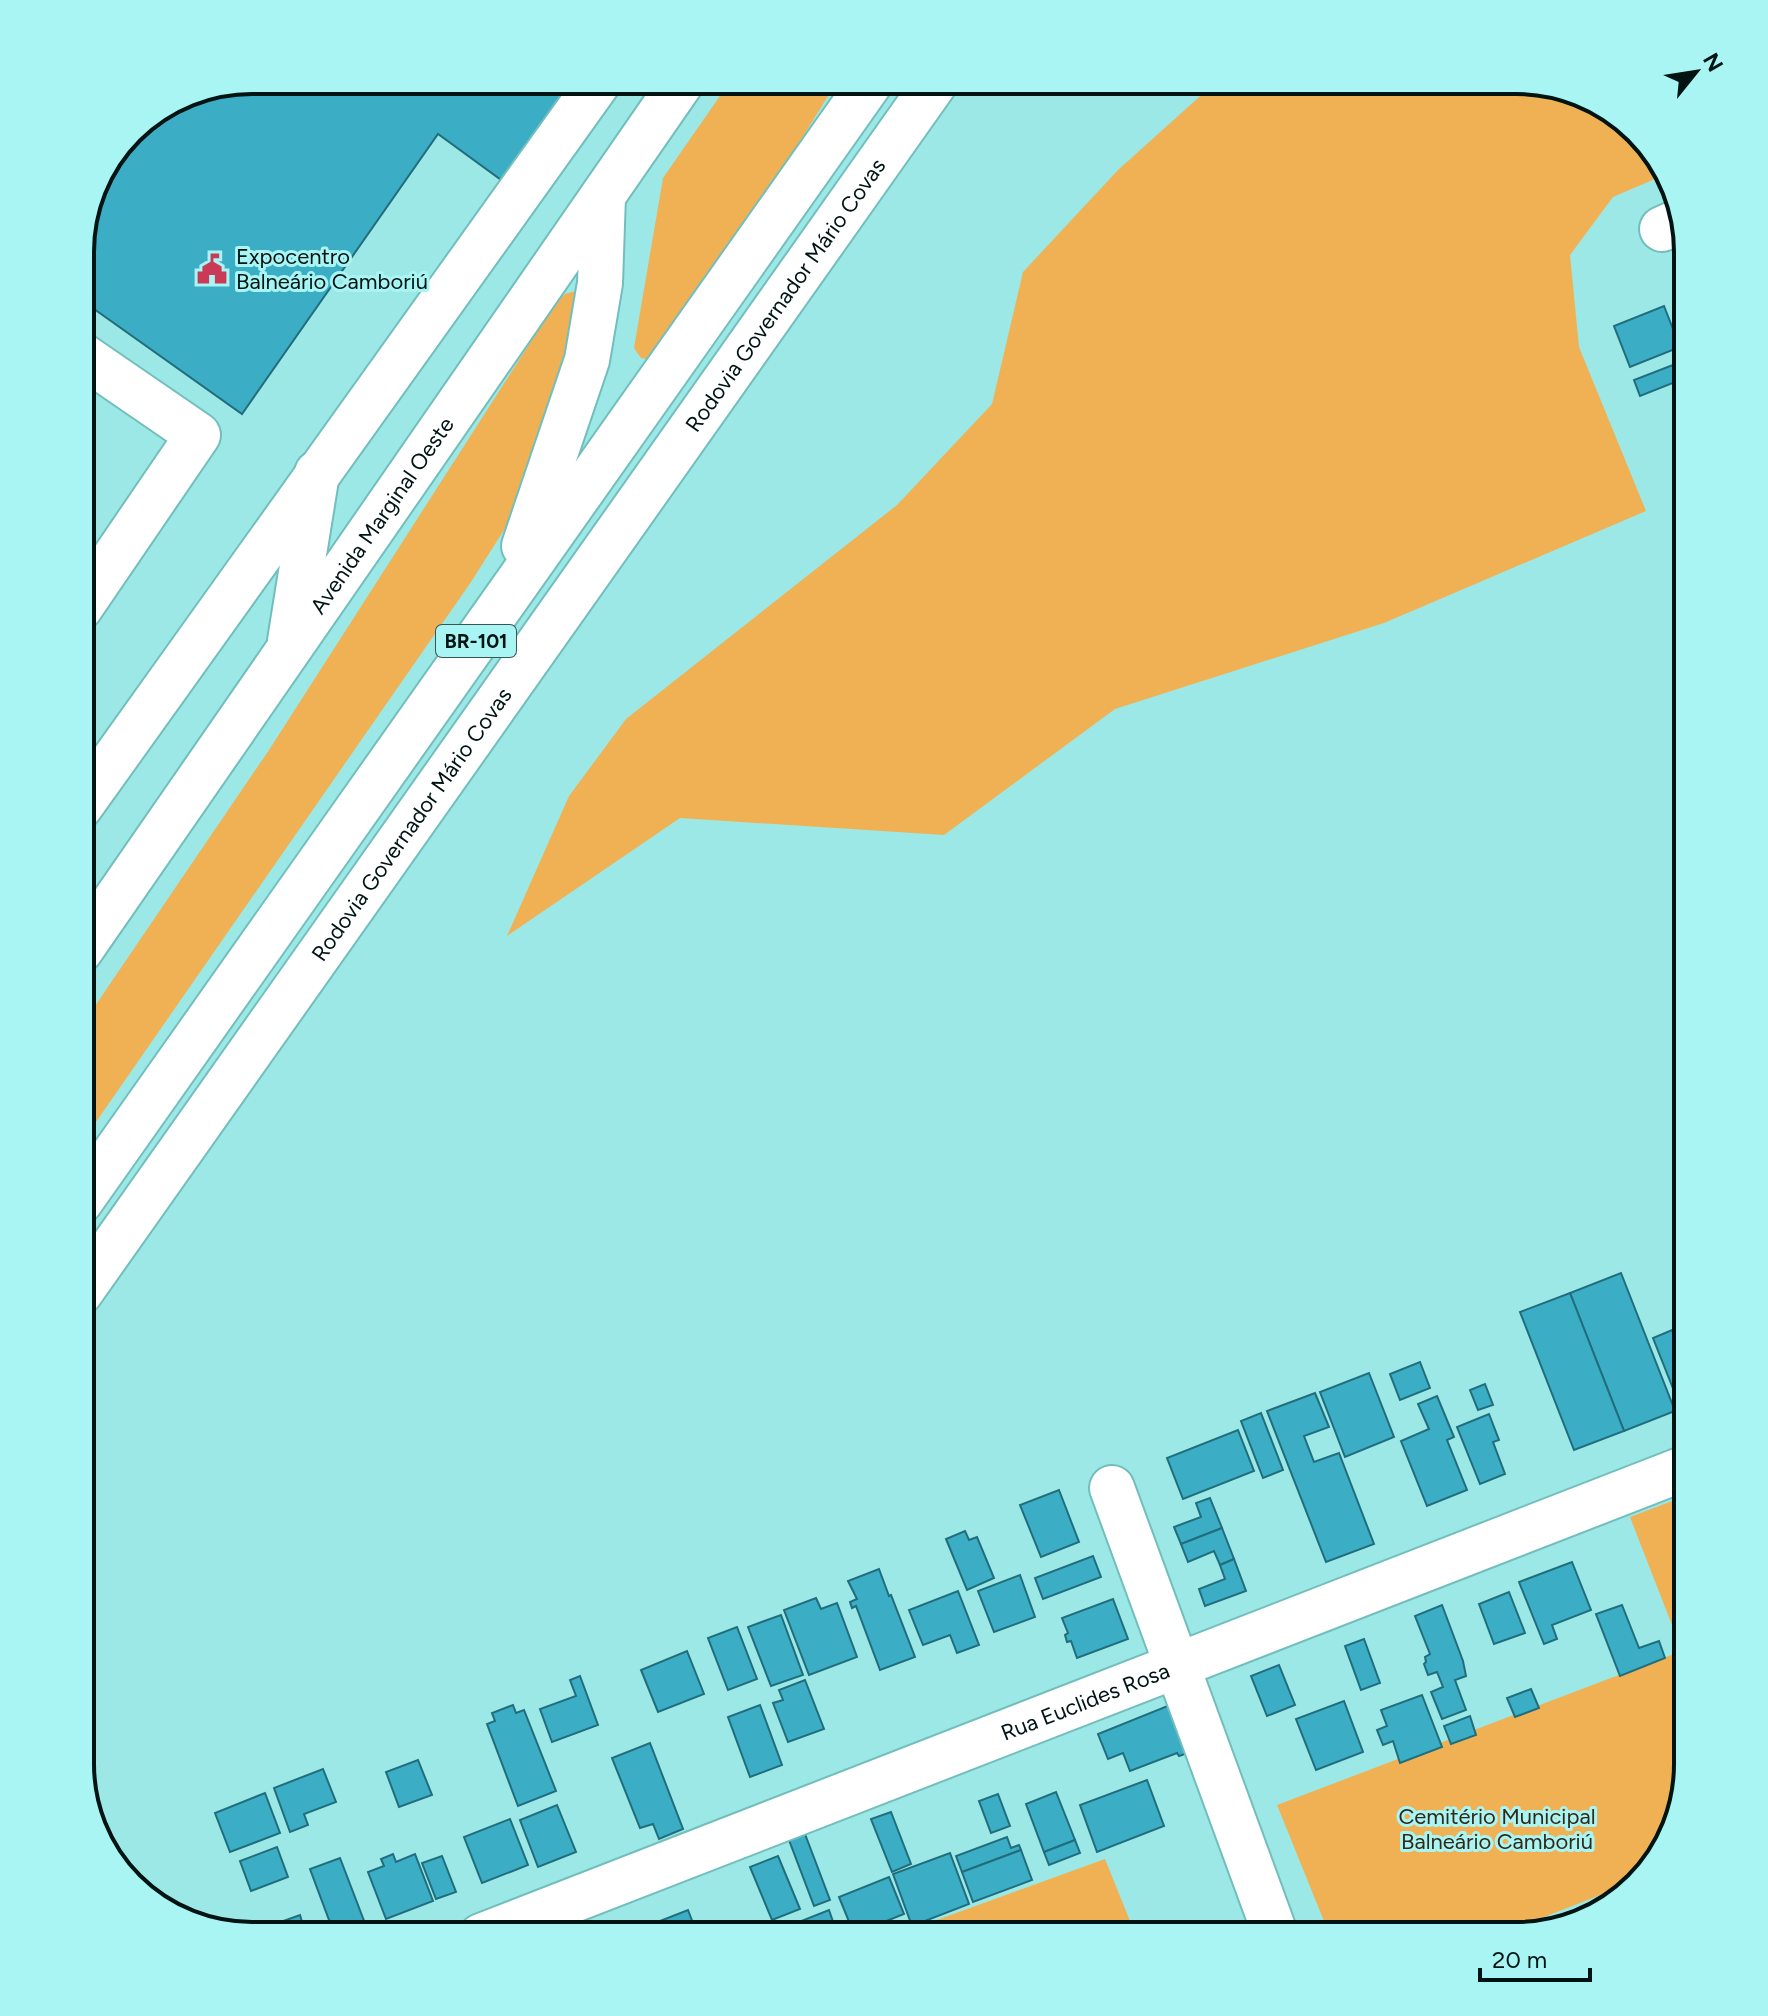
<svg xmlns="http://www.w3.org/2000/svg" width="1768" height="2016" viewBox="0 0 1768 2016" font-family="Figtree,sans-serif">
	<style>
		.green { fill: #f0b155 }
		.building { fill: #3baec5; stroke: #216d7c; stroke-width: 2 }
		.lines { fill: none; stroke-linecap: round; stroke-linejoin: round }
		.minor-casing { stroke: #72bebc; stroke-width: 48 }
		.major-casing { stroke: #72bebc; stroke-width: 48 }
		.highway-casing { stroke: #72bebc; stroke-width: 48 }
		.minor { stroke: #fff; stroke-width: 44 }
		.major { stroke: #fff; stroke-width: 44 }
		.highway { stroke: #fff; stroke-width: 44 }
		.labels { text-anchor: middle; stroke-width: 6; stroke-linejoin: round; paint-order: stroke }
		.shield { fill: #a9f5f4; stroke: #335857; stroke-width: 2 }
		.shield-label { font-size: 20px; font-weight: bold; fill: #001414 }
		.poi-label { font-size: 22px; fill: #001414; stroke: #a9f5f4; text-anchor: start }
		.street-label { font-size: 22px; fill: #001414; stroke: #a9f5f4 }
		.park-label { font-size: 22px; fill: #342717; stroke: #a9f5f4 }
		.rim { fill: none; stroke: #001414; stroke-width: 4 }
	</style>
	<rect width="100%" height="100%" fill="#9ce8e6"/>
	<g class="green">
		<path d="M731 80H838L742 235 653 360 641 358 634 348 663 178Z"/>
		<path d="M1218 80H1527L1602 103 1653 148 1662 176 1613 197 1570 255 1579 347 1646 511 1384 623 1115 709 944 835 680 818 507 936 569 796 626 719 897 505 992 404 1023 272 1118 170Z"/>
		<path d="M576 291 579 305 570 362 525 497 471 582 80 1145V1028L269 750 555 304 565 294Z"/>
		<path d="M1688 1495V1764L1670 1840 1636 1881 1496 1936H1330L1277 1805 1682 1651 1630 1517Z"/>
		<path d="M1105 1859 1136 1936H893Z"/>
	</g>
	<g class="building">
		<path d="M252 80H576L504 182 438 134 242 414 80 299V240L98 176 138 123 187 93Z"/>
		<path d="M1688 285V322L1687 323 1674 290Z"/>
		<path d="M1664 306 1680 347 1630 367 1614 326Z"/>
		<path d="M1683 361 1688 377 1640 396 1634 380Z"/>
		<path d="M1621 1273 1675 1411 1624 1431 1570 1293Z"/>
		<path d="M1570 1293 1624 1431 1574 1450 1520 1312Z"/>
		<path d="M1672 1330 1688 1372V1397L1678 1401 1653 1338Z"/>
		<path d="M1420 1362 1430 1388 1400 1400 1390 1374Z"/>
		<path d="M1369 1373 1394 1437 1345 1457 1320 1392Z"/>
		<path d="M1485 1384 1493 1405 1478 1410 1470 1390Z"/>
		<path d="M1315 1393 1329 1427 1304 1436 1314 1462 1339 1453 1374 1544 1326 1562 1267 1411Z"/>
		<path d="M1437 1396 1454 1437 1447 1440 1467 1490 1427 1506 1401 1441 1429 1429 1418 1404Z"/>
		<path d="M1261 1413 1283 1470 1263 1478 1241 1421Z"/>
		<path d="M1489 1414 1499 1440 1493 1442 1505 1474 1480 1484 1457 1427Z"/>
		<path d="M1238 1430 1254 1471 1183 1499 1167 1458Z"/>
		<path d="M1059 1490 1079 1542 1041 1557 1020 1505Z"/>
		<path d="M1210 1498 1222 1528 1181 1544 1174 1527 1201 1517 1196 1503Z"/>
		<path d="M1222 1528 1234 1559 1220 1565 1214 1551 1188 1562 1181 1544Z"/>
		<path d="M965 1531 969 1540 977 1537 994 1578 967 1590 946 1539Z"/>
		<path d="M1093 1556 1101 1577 1043 1599 1035 1578Z"/>
		<path d="M1234 1559 1246 1591 1205 1606 1199 1589 1225 1579 1220 1565Z"/>
		<path d="M1572 1562 1591 1610 1552 1625 1557 1639 1544 1644 1519 1582Z"/>
		<path d="M879 1569 889 1596 891 1595 915 1657 880 1670 856 1606 852 1608 850 1602 857 1599 848 1581Z"/>
		<path d="M1020 1575 1035 1617 994 1632 978 1591Z"/>
		<path d="M958 1591 979 1645 957 1653 950 1635 923 1645 909 1610Z"/>
		<path d="M1509 1592 1525 1633 1494 1644 1479 1604Z"/>
		<path d="M816 1598 821 1609 837 1603 857 1657 809 1675 784 1610Z"/>
		<path d="M1113 1599 1128 1639 1077 1658 1071 1641 1067 1642 1065 1635 1068 1633 1062 1618Z"/>
		<path d="M1442 1605 1463 1661 1466 1676 1455 1680 1466 1710 1442 1719 1431 1692 1443 1687 1437 1672 1428 1675 1424 1664 1426 1662 1425 1657 1430 1654 1415 1616Z"/>
		<path d="M1622 1605 1639 1648 1659 1641 1665 1658 1620 1676 1596 1614Z"/>
		<path d="M781 1615 803 1675 771 1686 748 1627Z"/>
		<path d="M737 1627 757 1679 728 1690 708 1638Z"/>
		<path d="M1364 1639 1380 1683 1361 1690 1345 1646Z"/>
		<path d="M687 1651 704 1694 658 1712 641 1670Z"/>
		<path d="M1279 1665 1295 1705 1267 1716 1251 1676Z"/>
		<path d="M580 1676 598 1725 552 1742 540 1709 576 1696 570 1680Z"/>
		<path d="M805 1680 824 1729 788 1742 773 1703 783 1700 779 1690Z"/>
		<path d="M1531 1689 1539 1708 1515 1717 1507 1698Z"/>
		<path d="M1422 1695 1442 1747 1400 1763 1393 1741 1383 1745 1377 1730 1387 1726 1381 1710Z"/>
		<path d="M1344 1701 1363 1752 1316 1770 1296 1719Z"/>
		<path d="M513 1705 516 1713 524 1710 556 1791 518 1806 487 1724 495 1721 492 1713Z"/>
		<path d="M760 1705 782 1765 750 1777 728 1717Z"/>
		<path d="M1170 1705 1188 1753 1179 1756 1177 1753 1130 1771 1123 1753 1108 1759 1098 1734Z"/>
		<path d="M1470 1716 1476 1735 1451 1744 1444 1726Z"/>
		<path d="M650 1743 683 1829 659 1839 653 1824 640 1828 612 1758Z"/>
		<path d="M418 1760 432 1795 399 1807 386 1772Z"/>
		<path d="M323 1769 336 1802 304 1814 308 1825 290 1832 274 1788Z"/>
		<path d="M1147 1780 1164 1826 1097 1852 1080 1805Z"/>
		<path d="M1056 1792 1075 1840 1044 1852 1026 1804Z"/>
		<path d="M265 1793 280 1833 230 1852 215 1813Z"/>
		<path d="M998 1794 1010 1826 991 1833 979 1801Z"/>
		<path d="M557 1805 576 1852 538 1867 520 1820Z"/>
		<path d="M891 1812 911 1864 892 1872 871 1819Z"/>
		<path d="M510 1819 528 1865 482 1883 464 1837Z"/>
		<path d="M805 1834 830 1900 814 1906 789 1840Z"/>
		<path d="M1007 1837 1011 1848 1019 1845 1021 1850 962 1872 956 1856Z"/>
		<path d="M1075 1840 1080 1853 1049 1865 1044 1852Z"/>
		<path d="M277 1847 288 1877 251 1891 240 1861Z"/>
		<path d="M1021 1850 1032 1880 973 1902 962 1872Z"/>
		<path d="M950 1853 969 1904 912 1926 893 1874Z"/>
		<path d="M393 1854 396 1862 415 1854 433 1901 386 1919 368 1872 384 1866 381 1859Z"/>
		<path d="M442 1856 456 1892 436 1899 422 1863Z"/>
		<path d="M778 1856 800 1909 772 1920 750 1867Z"/>
		<path d="M340 1858 366 1926 352 1932 353 1936H335L310 1869Z"/>
		<path d="M889 1877 904 1914 854 1934 839 1897Z"/>
		<path d="M688 1910 698 1936H651L647 1926Z"/>
		<path d="M829 1910 838 1936H778L776 1931Z"/>
		<path d="M300 1915 302 1922 297 1924 302 1936H272L269 1926Z"/>
		<path d="M770 1929 773 1936H754Z"/>
	</g>
	<g class="lines">
		<g class="minor-casing">
			<g id="minor">
				<path d="M1662 229 1678 222"/>
				<path d="M80 608 198 435 80 354"/>
				<path d="M80 807 600 80"/>
				<path d="M1112 1488 1276 1936"/>
				<path id="s1" d="M481 1936 1688 1467"/>
			</g>
		</g>
		<g class="major-casing">
			<g id="major">
				<path d="M290 641 317 473"/>
				<path id="s2" d="M80 951 683 80"/>
			</g>
		</g>
		<g class="highway-casing">
			<g id="highway">
				<path d="M524 546 587 360 600 283 603 196"/>
				<path d="M80 1202 872 80"/>
				<path id="s3" d="M80 1293 937 80"/>
			</g>
		</g>
		<use href="#minor" class="minor"/>
		<use href="#major" class="major"/>
		<use href="#highway" class="highway"/>
	</g>
	<defs>
		<g id="civic-bare" transform="scale(2.4)"><path d="M-.6-6.5H3V-4.5H.6V-3L4-1V1h2V6H-6V1h2V-1L-.6-3ZM-1.2 2.5V6h2.4V2.5Z" fill="#ca3a56" stroke="#a9f5f4" stroke-width="2.5" paint-order="stroke"/></g>
	</defs>
	<g fill-rule="evenodd">
		<use href="#civic-bare" x="212" y="269"/>
	</g>
	<g class="labels">
		<rect class="shield" x="436" y="625" width="80" height="32" rx="6"/>
		<g class="shield-label">
			<text x="476" y="648">BR-101</text>
		</g>
		<g class="poi-label">
			<text x="236" y="264">Expocentro<tspan x="236" dy="25">Balneário Camboriú</tspan></text>
		</g>
		<g class="street-label">
			<text dy="8" stroke="none"><textPath href="#s3" startOffset="1222">Rodovia Governador Mário Covas</textPath></text>
			<text dy="8" stroke="none"><textPath href="#s2" startOffset="530">Avenida Marginal Oeste</textPath></text>
			<text dy="8" stroke="none"><textPath href="#s3" startOffset="574">Rodovia Governador Mário Covas</textPath></text>
			<text dy="8" stroke="none"><textPath href="#s1" startOffset="648">Rua Euclides Rosa</textPath></text>
		</g>
		<g class="park-label">
			<text x="1497" y="1824">Cemitério Municipal<tspan x="1497" dy="25">Balneário Camboriú</tspan></text>
		</g>
	</g>
	<path d="M0 0H1768V2016H0ZM252 94H1516A158 158 0 0 1 1674 252V1764A158 158 0 0 1 1516 1922H252A158 158 0 0 1 94 1764V252A158 158 0 0 1 252 94Z" fill="#a9f5f4" fill-rule="evenodd"/>
	<path class="rim" d="M252 94H1516A158 158 0 0 1 1674 252V1764A158 158 0 0 1 1516 1922H252A158 158 0 0 1 94 1764V252A158 158 0 0 1 252 94Z"/>
	<g transform="translate(1696 72) rotate(60)" stroke="#a9f5f4" stroke-width="6" paint-order="stroke">
	<path d="M0-6L14 30L0 20L-14 30Z" fill="#001414"/>
	<text y="-12" font-size="22" font-weight="bold" text-anchor="middle" fill="#001414">N</text>
	</g>
	<path d="M1480 1968v12h110v-12" fill="none" stroke="#001414" stroke-width="4"/>
	<text x="1492" y="1968" font-size="24" fill="#001414" stroke="#a9f5f4" stroke-width="6" paint-order="stroke">20 m</text>
</svg>
